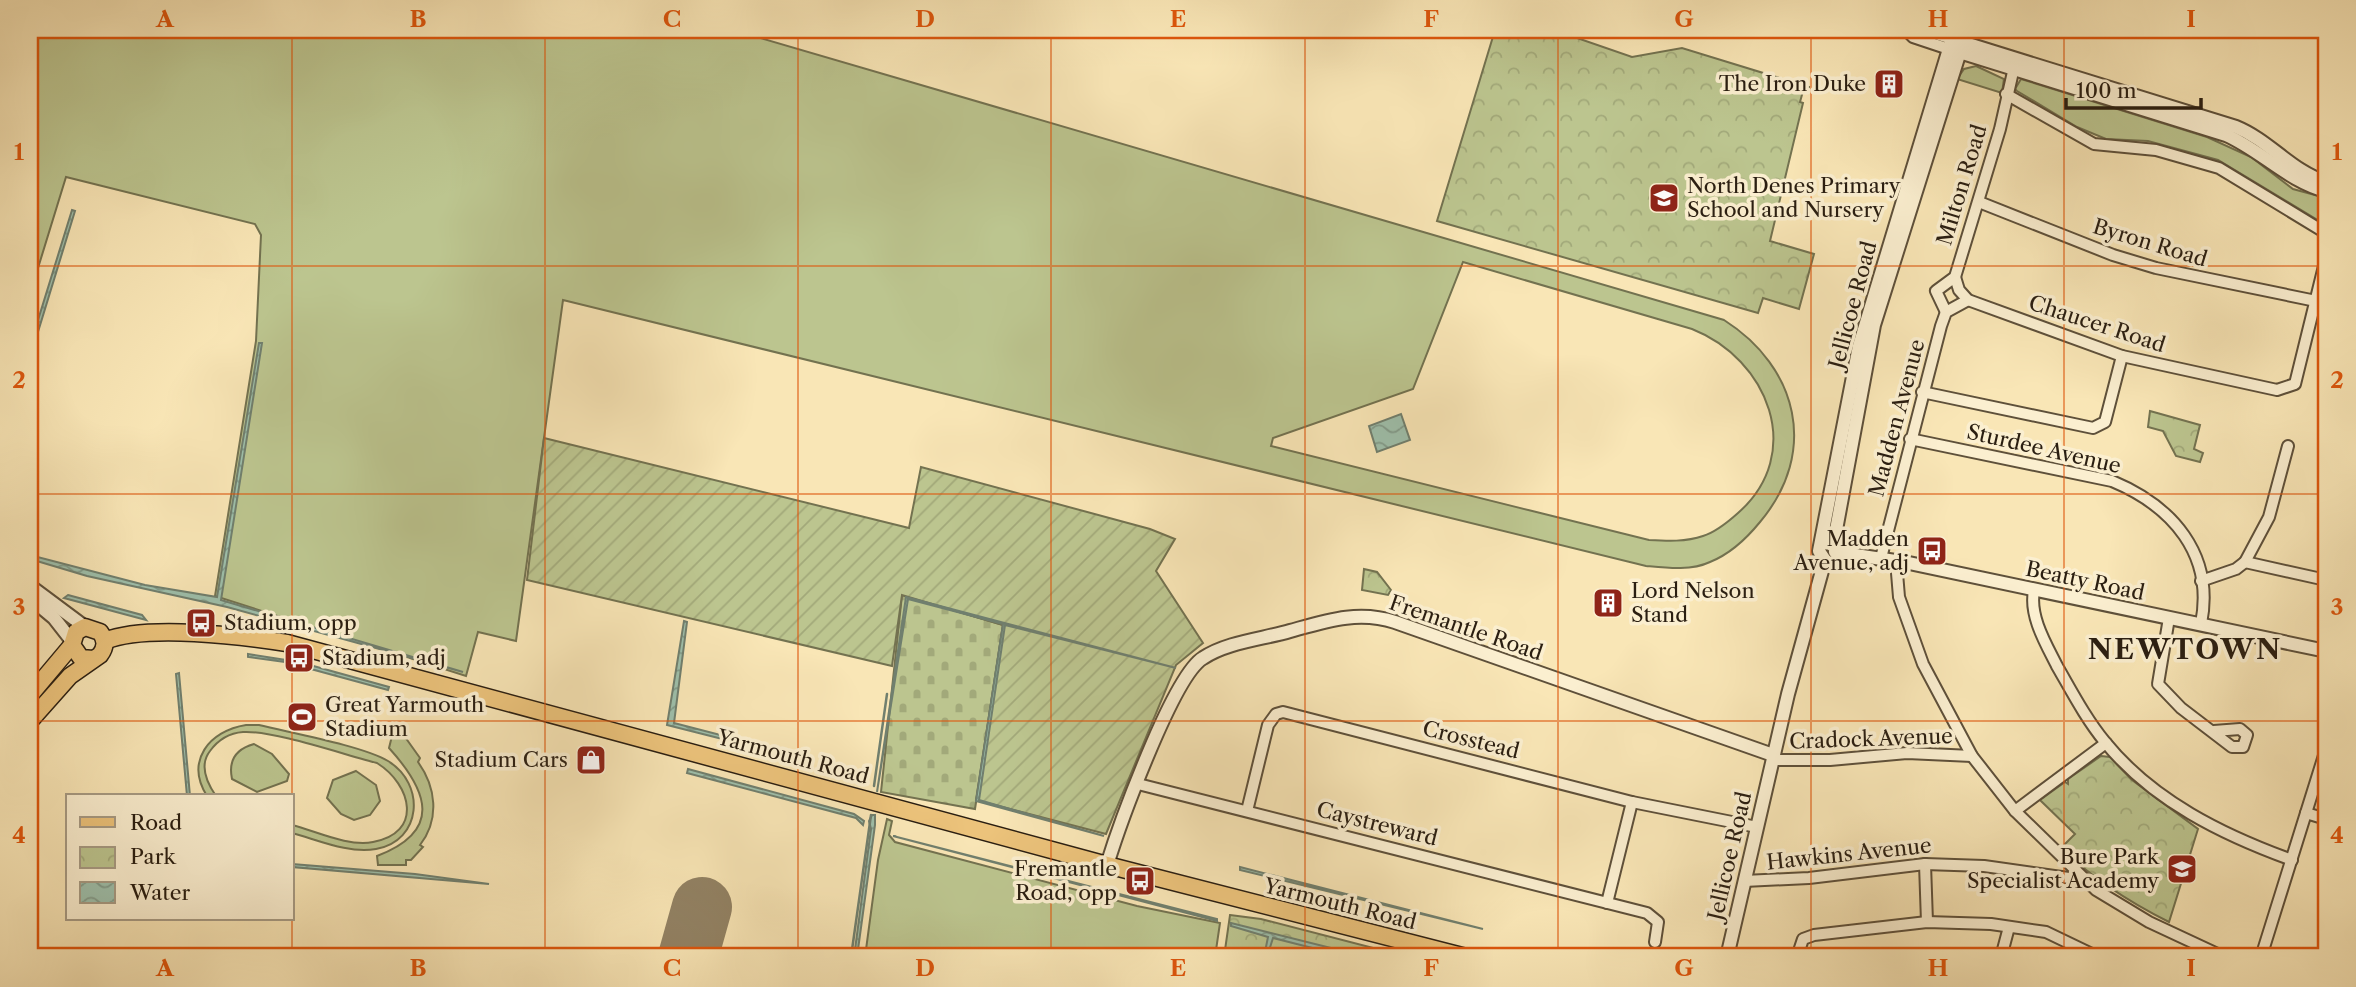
<svg xmlns="http://www.w3.org/2000/svg" width="2356" height="987" viewBox="0 0 2356 987" font-family="'Libre Caslon Text',serif">
	<style>
		.grass { fill: #bcc58f; stroke: #737250; stroke-width: 2; fill-rule: evenodd }
		.cemetery { fill: url(#cemetery-stones); stroke: #737250; stroke-width: 2 }
		.park { fill: url(#park-crowns); stroke: #737250; stroke-width: 2 }
		.garden { fill: url(#garden-furrows); stroke: #737250; stroke-width: 2 }
		.water { fill: url(#water-waves); stroke: #707f6e; stroke-width: 2 }
		.lines { fill: none; stroke-linecap: round; stroke-linejoin: round }
		.stream { stroke: #707f6e; stroke-width: 2.5 }
		.runway { stroke: #928264; stroke-width: 60 }
		.minor-casing { stroke: #5e503a; stroke-width: 14 }
		.tertiary-casing { stroke: #5e503a; stroke-width: 16 }
		.primary-casing { stroke: #2a1e11; stroke-width: 19 }
		.minor { stroke: #fbefd0; stroke-width: 10 }
		.tertiary { stroke: #fbefd0; stroke-width: 12 }
		.primary { stroke: #ecc37b; stroke-width: 16 }
		.grid { fill: none; stroke: #de560c; stroke-width: 2; stroke-opacity: 0.55 }
		.labels { text-anchor: middle; stroke-width: 7; stroke-linejoin: round; paint-order: stroke }
		.poi-label { font-size: 21px; fill: #2a1e11; stroke: #fbefd0; text-anchor: end }
		.street-label { font-size: 21px; fill: #2a1e11; stroke: #fbefd0 }
		.district-label { font-size: 28px; font-weight: bold; letter-spacing: 2px; fill: #2a1e11; stroke: #fbefd0 }
		.neatline { fill: none; stroke: #de560c; stroke-width: 2.5 }
		.grid-label { font-size: 23px; text-anchor: middle; font-weight: bold; fill: #de560c }
	</style>
	<defs>
		<pattern id="cemetery-stones" width="16" height="16" patternUnits="userSpaceOnUse" patternTransform="scale(1.75)"><rect width="16" height="16" fill="#bcc58f"/><path d="M2 7V4a2 2 0 0 1 4 0v3zM10 15v-3a2 2 0 0 1 4 0v3z" fill="#a2a97a"/></pattern>
		<pattern id="park-crowns" width="20" height="18" patternUnits="userSpaceOnUse" patternTransform="scale(1.75)"><rect width="20" height="18" fill="#bcc58f"/><path d="M2 6a3 3 0 1 1 6 0M12 15a3 3 0 1 1 6 0" fill="none" stroke="#a2a97a"/></pattern>
		<pattern id="garden-furrows" width="10" height="10" patternUnits="userSpaceOnUse" patternTransform="scale(1.75)"><rect width="10" height="10" fill="#bcc58f"/><path d="M-1 1l2-2M0 10L10 0M9 11l2-2" fill="none" stroke="#a2a97a"/></pattern>
		<pattern id="water-waves" width="16" height="10" patternUnits="userSpaceOnUse" patternTransform="scale(1.75)"><rect width="16" height="10" fill="#9ec0ac"/><path d="M0 5q4-4 8 0t8 0" fill="none" stroke="#819b8b"/></pattern>
	</defs>
	<rect width="100%" height="100%" fill="#f9e6b6"/>
	<filter id="stains"><feTurbulence type="fractalNoise" baseFrequency=".00286" numOctaves="4"/><feColorMatrix values="0 0 0 0 .2 0 0 0 0 .09 0 0 0 0 .02 0 0 0 .5 -.17"/></filter>
	<radialGradient id="worn" r=".72"><stop offset=".6" stop-color="#630" stop-opacity="0"/><stop offset="1" stop-color="#630" stop-opacity=".3"/></radialGradient>
	<g class="grass">
		<path d="M30 30H733L1724 320C1798 367 1819 452 1760 522 1747 538 1730 554 1710 562 1691 571 1667 568 1646 566L563 300 516 641 478 632 466 676 215 596 256 341 261 235 255 224 66 177 30 294ZM1463 262 1692 329C1768 359 1806 453 1738 513 1728 522 1716 532 1703 536 1686 542 1667 541 1649 540L1271 446 1273 438 1413 389Z"/>
		<path d="M1976 66 2004 79 2002 93 1957 79 1964 69Z"/>
		<path d="M2021 79 2207 137 2251 157 2293 189 2326 198V225L2218 160 2148 141 2106 139 2077 127 2017 91 2015 89Z"/>
		<path d="M246 725H259C291 733 363 746 388 761 426 784 422 841 376 849 349 854 318 840 292 833V825C316 831 348 847 373 842 423 833 412 785 377 763 345 755 272 730 243 732 230 733 218 740 210 751 199 765 207 783 216 796H207C185 761 209 731 246 725Z"/>
		<path d="M397 733 405 737 420 758 418 762C436 787 440 819 420 845L423 847 411 860H406V865H378L377 856C443 831 428 791 389 748L392 736 396 737Z"/>
		<path d="M254 744 272 754 289 774 287 781 257 792 232 779C228 760 236 749 254 744Z"/>
		<path d="M356 771 376 785 380 801 370 815 354 820 341 814 327 798 333 780Z"/>
		<path d="M887 819 892 821 889 835 895 842 1137 906 1220 923 1215 957H865L878 860Z"/>
	</g>
	<path class="cemetery" d="M902 595 1003 625 975 809 881 792Z"/>
	<g class="park">
		<path d="M1495 30H1554L1632 57 1682 48 1809 87 1808 91H1803L1800 102 1803 103 1770 241 1814 254 1799 309 1763 298 1758 313 1437 221Z"/>
		<path d="M2150 411 2200 425 2194 449 2203 453 2200 462 2176 456 2163 431 2148 427Z"/>
		<path d="M1364 569 1377 572 1391 590 1388 595 1362 590Z"/>
		<path d="M2101 756 2110 757 2132 780 2198 829 2169 922C2129 902 2093 879 2061 848L2075 834 2040 800 2065 782 2068 784V779Z"/>
		<path d="M1230 915 1261 919 1408 957H1224Z"/>
	</g>
	<path class="garden" d="M544 438 909 528 921 467 1150 529 1175 539 1156 571 1203 643 1176 665 1106 834 976 800 1003 625 902 595 892 666 527 580Z"/>
	<g class="water">
		<path d="M72 210 75 211 30 358V346Z"/>
		<path d="M259 343H262L221 600 463 672 227 607 87 576 30 559V555L145 585 217 597Z"/>
		<path d="M1401 414 1410 440 1377 452 1369 426Z"/>
		<path d="M68 595 142 615 146 620 64 598Z"/>
		<path d="M906 597 1176 668 1005 625 979 800 1104 836 976 801 1003 624 908 599 877 792Z"/>
		<path d="M684 621 687 622 674 723 763 746 762 749 667 725Z"/>
		<path d="M248 654 299 662 389 687 388 690 285 662 248 657Z"/>
		<path d="M179 673 190 796H187L176 674Z"/>
		<path d="M688 769 854 814 864 821 863 825 856 818 687 773Z"/>
		<path d="M872 815H875V825L857 957H854L871 829 869 821Z"/>
		<path d="M893 836 1217 919V921Z"/>
		<path d="M292 864 415 874 489 884 292 867Z"/>
		<path d="M1240 867 1483 929 1240 870Z"/>
		<path d="M1231 923 1367 957H1348L1273 938 1267 957H1264L1268 937 1231 926Z"/>
	</g>
	<g class="lines">
		<g class="stream">
			<path d="M874 786 887 694"/>
			<path d="M1349 954 1364 957"/>
			<path d="M851 957 871 815"/>
		</g>
		<path class="runway" d="M688 957 702 907"/>
		<g class="minor-casing">
			<g id="minor">
				<path d="M1906 30 1913 37 1949 49"/>
				<path d="M1923 30 1952 39"/>
				<path d="M2006 94 2094 144 2156 150 2219 168 2326 233"/>
				<path d="M1979 202 2113 255 2156 268 2316 301"/>
				<path d="M1955 277 1959 290 1968 300 2122 356 2277 390 2295 384 2326 258"/>
				<path d="M1946 312 1936 291 1955 277 2000 129 2015 63"/>
				<path d="M1922 392 2093 428 2105 422 2122 356"/>
				<path d="M1910 439 2112 481C2172 506 2215 554 2201 624"/>
				<path d="M1881 558 1941 326 1946 312 1968 300"/>
				<path d="M1896 561 1899 597 1923 664 1972 756 2015 811 2096 890 2149 922 2224 957"/>
				<path d="M2245 562 2326 580"/>
				<path d="M2201 581 2236 569 2245 562 2269 517 2288 446"/>
				<path d="M2034 591C2029 616 2046 644 2057 666 2072 692 2086 719 2105 742 2153 801 2223 835 2292 860"/>
				<path d="M2169 618 2158 684 2181 708 2232 747H2243L2247 735 2240 729 2214 731"/>
				<path d="M1772 760H1830L1907 753 1972 756"/>
				<path d="M1138 784 1647 913 1658 922 1655 942"/>
				<path d="M1247 811 1268 725 1276 714 1283 712 1632 802 1757 827"/>
				<path d="M2015 811 2106 743"/>
				<path d="M2306 813 2326 819"/>
				<path d="M1925 864 1927 922"/>
				<path d="M1744 881 1809 878 1925 864 1984 866 2083 880"/>
				<path d="M1607 903 1632 802"/>
				<path d="M1797 957 1803 939 1814 935 1927 922 1991 924 2046 932 2098 957"/>
				<path d="M2001 957 2009 927"/>
				<path d="M2261 957 2326 749"/>
			</g>
		</g>
		<g class="tertiary-casing">
			<g id="tertiary">
				<path d="M1953 50 2226 135C2262 151 2288 181 2326 191"/>
				<path d="M1833 546 1874 325 1963 42"/>
				<path d="M1835 552 1909 563 2326 651"/>
				<path d="M1825 560 1819 551 1859 346 1952 39 2236 127C2270 141 2291 171 2326 182"/>
				<path d="M30 586 85 627"/>
				<path d="M30 598 54 618 72 641"/>
				<path d="M1107 865C1119 826 1173 676 1203 658 1227 642 1263 639 1290 631 1326 621 1358 610 1395 622L1773 755"/>
				<path d="M1727 957 1788 694 1825 560"/>
			</g>
		</g>
		<g class="primary-casing">
			<g id="primary">
				<path d="M105 641C146 624 242 636 287 643L1107 865 1466 957"/>
				<path d="M30 695 72 645"/>
				<path d="M30 721 70 676 100 655C106 647 106 640 100 632L85 627 76 632 72 645 81 658 93 659"/>
			</g>
		</g>
		<use href="#minor" class="minor"/>
		<use href="#tertiary" class="tertiary"/>
		<use href="#primary" class="primary"/>
	</g>
	<path class="grid" d="M292 30V796M545 30V957M798 30V957M1051 30V957M1305 30V957M1558 30V957M1811 30V957M2064 30V957M30 266H2326M30 494H2326M30 721H2326M292 919V957"/>
	<defs>
		<g id="building-square" transform="scale(1.575)"><rect x="-9" y="-9" width="18" height="18" rx="4" fill="#8f2418" stroke="#fbefd0"/><path d="M-4-6H4V6H1V3H-1V6H-4ZM-2.5-4.3h1.7v1.8h-1.7ZM.8-4.3h1.7v1.8H.8ZM-2.5-1h1.7V.8h-1.7ZM.8-1h1.7V.8H.8Z" fill="#fff"/></g>
		<g id="school-square" transform="scale(1.575)"><rect x="-9" y="-9" width="18" height="18" rx="4" fill="#8f2418" stroke="#fbefd0"/><path d="M0-5L7-2L0 1L-7-2ZM-4 1L0 2.5L4 1V4Q0 6-4 4Z" fill="#fff"/></g>
		<g id="bus-square" transform="scale(1.575)"><rect x="-9" y="-9" width="18" height="18" rx="4" fill="#8f2418" stroke="#fbefd0"/><path d="M-5-6H5V4H4V6H2V4H-2V6H-4V4H-5ZM-3.5-4V0h7V-4ZM-3.5 1.2v1.5H-2V1.2ZM2 1.2v1.5H3.5V1.2Z" fill="#fff"/></g>
		<g id="stadium-square" transform="scale(1.575)"><rect x="-9" y="-9" width="18" height="18" rx="4" fill="#8f2418" stroke="#fbefd0"/><path d="M0-5a6.5 5 0 1 0 0 10a6.5 5 0 1 0 0-10ZM-3.5-1.8h7v3.6h-7Z" fill="#fff"/></g>
		<g id="shop-square" transform="scale(1.575)"><rect x="-9" y="-9" width="18" height="18" rx="4" fill="#8f2418" stroke="#fbefd0"/><path d="M-5-2.5h2.3a2.7 3.5 0 0 1 5.4 0H5L5.5 6h-11ZM-1.5-2.5h3a1.5 2.3 0 0 0-3 0Z" fill="#fff"/></g>
	</defs>
	<g fill-rule="evenodd">
		<use href="#building-square" x="1889" y="84"/>
		<use href="#school-square" x="1664" y="198"/>
		<use href="#bus-square" x="1932" y="551"/>
		<use href="#building-square" x="1608" y="603"/>
		<use href="#bus-square" x="201" y="623"/>
		<use href="#bus-square" x="299" y="658"/>
		<use href="#stadium-square" x="302" y="717"/>
		<use href="#shop-square" x="591" y="760"/>
		<use href="#school-square" x="2182" y="869"/>
		<use href="#bus-square" x="1140" y="881"/>
	</g>
	<g class="labels">
		<g class="poi-label">
			<text x="1866" y="91">The Iron Duke</text>
			<text x="1687" y="193" text-anchor="start">North Denes Primary<tspan x="1687" dy="24">School and Nursery</tspan></text>
			<text x="1909" y="546">Madden<tspan x="1909" dy="24">Avenue, adj</tspan></text>
			<text x="1631" y="598" text-anchor="start">Lord Nelson<tspan x="1631" dy="24">Stand</tspan></text>
			<text x="224" y="630" text-anchor="start">Stadium, opp</text>
			<text x="322" y="665" text-anchor="start">Stadium, adj</text>
			<text x="325" y="712" text-anchor="start">Great Yarmouth<tspan x="325" dy="24">Stadium</tspan></text>
			<text x="568" y="767">Stadium Cars</text>
			<text x="2159" y="864">Bure Park<tspan x="2159" dy="24">Specialist Academy</tspan></text>
			<text x="1117" y="876">Fremantle<tspan x="1117" dy="24">Road, opp</tspan></text>
		</g>
		<g class="street-label">
			<text transform="translate(1962 185) rotate(-73)" y="7">Milton Road</text>
			<text transform="translate(2150 243) rotate(17)" y="7">Byron Road</text>
			<text transform="translate(1853 305) rotate(-75)" y="7">Jellicoe Road</text>
			<text transform="translate(2097 324) rotate(18)" y="7">Chaucer Road</text>
			<text transform="translate(1897 418) rotate(-75)" y="7">Madden Avenue</text>
			<text transform="translate(2044 449) rotate(13)" y="7">Sturdee Avenue</text>
			<text transform="translate(2085 581) rotate(12)" y="7">Beatty Road</text>
			<text transform="translate(1466 628) rotate(19)" y="7">Fremantle Road</text>
			<text transform="translate(1871 739) rotate(-2)" y="7">Cradock Avenue</text>
			<text transform="translate(1471 740) rotate(14)" y="7">Crosstead</text>
			<text transform="translate(793 757) rotate(15)" y="7">Yarmouth Road</text>
			<text transform="translate(1377 824) rotate(14)" y="7">Caystreward</text>
			<text transform="translate(1849 854) rotate(-6)" y="7">Hawkins Avenue</text>
			<text transform="translate(1730 856) rotate(-77)" y="7">Jellicoe Road</text>
			<text transform="translate(1340 904) rotate(14)" y="7">Yarmouth Road</text>
		</g>
		<g class="district-label">
			<text x="2185" y="659">NEWTOWN</text>
		</g>
	</g>
	<rect width="2356" height="987" fill="none" stroke="#f9e6b6" stroke-width="77"/>
	<rect x="66" y="794" width="228" height="126" fill="#fbefd0" stroke="#a79b84" stroke-width="2"/>
	<rect x="80" y="817" width="35" height="10" fill="#ecc37b" stroke="#a79b84" stroke-width="2"/>
	<text x="130" y="830" font-size="21" fill="#2a1e11">Road</text>
	<rect x="80" y="847" width="35" height="21" fill="url(#park-crowns)" stroke="#a79b84" stroke-width="2"/>
	<text x="130" y="864" font-size="21" fill="#2a1e11">Park</text>
	<rect x="80" y="882" width="35" height="21" fill="url(#water-waves)" stroke="#a79b84" stroke-width="2"/>
	<text x="130" y="900" font-size="21" fill="#2a1e11">Water</text>
	<path d="M2066 98v10h135v-10" fill="none" stroke="#2a1e11" stroke-width="3.5"/>
	<text x="2076" y="98" font-size="21" fill="#2a1e11" stroke="#fbefd0" stroke-width="5" paint-order="stroke">100 m</text>
	<rect x="38" y="38" width="2280" height="910" class="neatline"/>
	<g class="grid-label">
		<text x="165" y="27">A</text>
		<text x="418" y="27">B</text>
		<text x="672" y="27">C</text>
		<text x="925" y="27">D</text>
		<text x="1178" y="27">E</text>
		<text x="1431" y="27">F</text>
		<text x="1684" y="27">G</text>
		<text x="1938" y="27">H</text>
		<text x="2191" y="27">I</text>
		<text x="19" y="160">1</text>
		<text x="2337" y="160">1</text>
		<text x="19" y="388">2</text>
		<text x="2337" y="388">2</text>
		<text x="19" y="615">3</text>
		<text x="2337" y="615">3</text>
		<text x="19" y="843">4</text>
		<text x="2337" y="843">4</text>
		<text x="165" y="976">A</text>
		<text x="418" y="976">B</text>
		<text x="672" y="976">C</text>
		<text x="925" y="976">D</text>
		<text x="1178" y="976">E</text>
		<text x="1431" y="976">F</text>
		<text x="1684" y="976">G</text>
		<text x="1938" y="976">H</text>
		<text x="2191" y="976">I</text>
	</g>
	<rect width="100%" height="100%" filter="url(#stains)"/>
	<rect width="100%" height="100%" fill="url(#worn)"/>
</svg>
